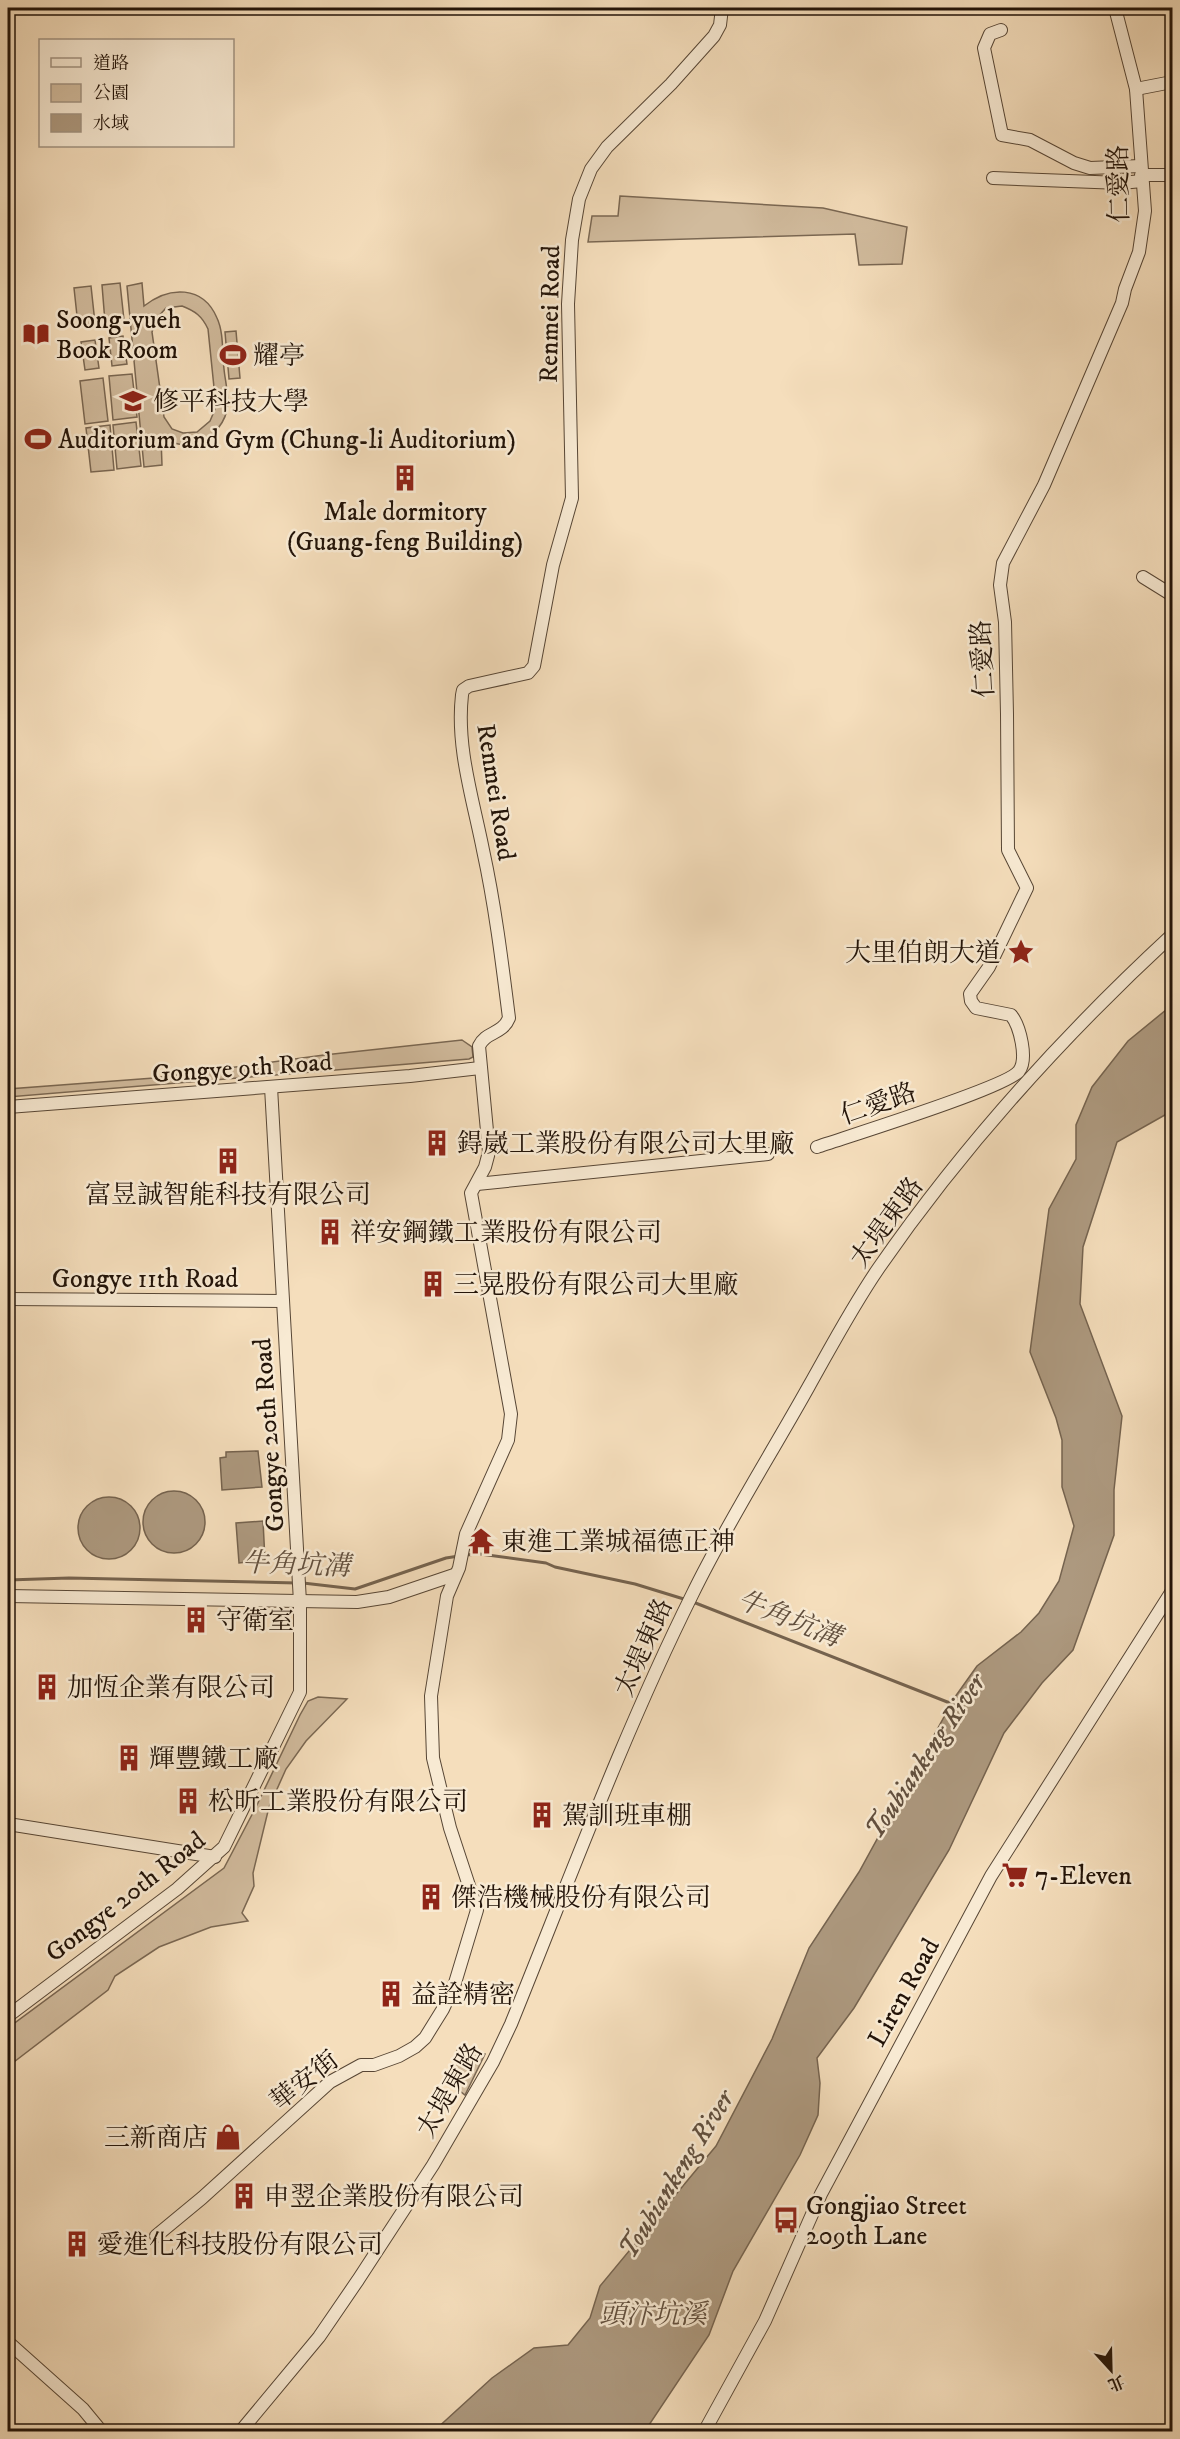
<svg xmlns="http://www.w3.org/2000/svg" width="1180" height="2439" viewBox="0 0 1180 2439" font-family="'IM FELL DW Pica','Noto Serif TC',serif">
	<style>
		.green { fill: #d1bb9d; stroke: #7a6752; stroke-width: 1.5; fill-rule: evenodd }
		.water { fill: #ad997f; stroke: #75634f; stroke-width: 1.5 }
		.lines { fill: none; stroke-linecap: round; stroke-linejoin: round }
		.stream { stroke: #75634f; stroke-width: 3 }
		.minor-casing { stroke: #574635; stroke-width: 14 }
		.minor { stroke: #f8ead3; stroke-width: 12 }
		.labels { text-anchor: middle; stroke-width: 5; stroke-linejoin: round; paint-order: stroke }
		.street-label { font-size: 26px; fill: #221308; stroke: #f8ead3 }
		.poi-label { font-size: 26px; fill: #221308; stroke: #f8ead3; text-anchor: start }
		.water-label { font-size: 27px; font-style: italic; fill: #614f3e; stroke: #f8ead3 }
	</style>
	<rect width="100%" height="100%" fill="#f5debc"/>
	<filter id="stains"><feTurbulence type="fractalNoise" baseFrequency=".00333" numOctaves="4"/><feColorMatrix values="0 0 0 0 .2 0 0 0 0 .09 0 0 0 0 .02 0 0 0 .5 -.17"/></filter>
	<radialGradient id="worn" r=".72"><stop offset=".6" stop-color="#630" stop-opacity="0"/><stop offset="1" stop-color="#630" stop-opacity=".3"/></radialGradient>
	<g class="green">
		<path d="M620 196 823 208 907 227 902 264 859 265 855 234 588 242 592 216H618Z"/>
		<path d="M120 283 124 320 105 322 102 285Z"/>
		<path d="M142 283 144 306C169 286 203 285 217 318 224 333 222 353 224 369 225 381 230 398 227 410 223 428 206 444 188 445 179 446 169 441 161 438L162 465 144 467 127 286ZM182 306C195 311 202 316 208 329L216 407 210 421 197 432 183 433 172 429 164 417 152 332 157 318 166 308Z"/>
		<path d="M91 286 95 323 78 325 74 288Z"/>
		<path d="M236 331 240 378 229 379 225 332Z"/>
		<path d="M123 336 127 364 112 366 109 338Z"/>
		<path d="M95 340 99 368 85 370 81 342Z"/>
		<path d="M132 374 137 417 113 420 109 376Z"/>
		<path d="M103 378 108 421 85 424 80 381Z"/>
		<path d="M136 422 141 466 117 469 113 425Z"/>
		<path d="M110 425 114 470 91 472 86 428Z"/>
		<path d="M462 1040 472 1047 473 1057 469 1059 8 1097V1089L154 1078 324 1055Z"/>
		<path d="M318 1697 347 1699 306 1741 286 1769 269 1807 253 1873 254 1886 242 1913 248 1921 211 1927 159 1947 115 1976 108 1990 10 2065 8 2062V2028L224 1868 256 1807 300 1715 308 1701Z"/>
		<path d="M458 2048 485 2054 465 2095 447 2081Z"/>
	</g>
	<g class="water">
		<path d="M1172 1005V1111L1117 1142 1083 1247 1080 1304 1122 1416 1114 1490V1535L1073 1650 1042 1683 1004 1733 949 1850 854 2008 817 2058 820 2083 818 2115 800 2155 733 2271 709 2335 645 2431H434L492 2378 534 2348 568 2345 590 2318 600 2286 716 2146 772 2039 809 1948 859 1872 955 1697 977 1666 1021 1632 1039 1613 1059 1581 1074 1526 1062 1487V1440L1056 1418 1030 1352 1049 1209 1076 1159V1125L1092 1087 1128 1041Z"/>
		<path d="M258 1451 262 1487 222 1490 220 1458 226 1457V1452Z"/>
		<circle cx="174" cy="1522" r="31"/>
		<circle cx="109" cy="1528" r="31"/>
		<path d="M263 1521 265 1560 239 1563 236 1523Z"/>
	</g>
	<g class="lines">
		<g class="stream">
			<path d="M465 1555 480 1554 546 1563 555 1567 635 1584 687 1600"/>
			<path d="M8 1580 69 1578 297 1583"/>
			<path d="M303 1583 355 1589 446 1558 459 1556"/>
			<path d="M693 1602 955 1705"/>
		</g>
		<g class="minor-casing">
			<g id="minor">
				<path d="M1001 30 990 34 984 48 1002 135 1030 140 1074 163 1090 168 1141 166"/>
				<path d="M1136 89 1172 82"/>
				<path d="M1141 175H1172"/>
				<path d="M993 178 1121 183 1142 181"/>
				<path d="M1143 577 1172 595"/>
				<path d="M8 1107 410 1076 480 1068"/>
				<path d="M817 1147C846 1137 1008 1087 1019 1071 1028 1059 1020 1026 1011 1015L976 1008 971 1001 970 994 989 967 1027 888 1008 850 1007 714 1005 622 1000 585 1003 563 1044 485 1122 303 1125 289 1139 252 1145 211 1136 89 1115 8"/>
				<path d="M477 1184 768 1154"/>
				<path d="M8 1299 282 1301"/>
				<path d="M8 1596 357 1602 389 1597 454 1575"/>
				<path d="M8 1824 215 1857"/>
				<path d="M8 2016 177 1889 224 1847 300 1692V1602L271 1087"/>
				<path d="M156 2236 202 2198 330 2082 361 2065H374L399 2056 415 2047 425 2038 443 2009 455 1983 477 1910 450 1828 433 1758 431 1696 447 1596 459 1568 466 1534 508 1440 511 1414 471 1193 485 1167 489 1152 479 1046C486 1031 502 1035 509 1018 502 962 495 905 483 850 473 799 456 747 462 695L463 690 469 686 528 673 534 666 553 565 572 498 568 304 572 240 579 199 591 169 607 147 671 84 714 36 720 25 722 8"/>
				<path d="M8 2342 83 2409 102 2432"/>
				<path d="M240 2432 319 2337 358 2280 433 2165 493 2062 511 2024C569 1881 623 1734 692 1595 727 1523 770 1456 809 1386 831 1347 852 1307 878 1269 961 1149 1065 1034 1172 935"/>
				<path d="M704 2432 765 2321 821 2194 991 1876 1172 1591"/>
			</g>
		</g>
		<use href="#minor" class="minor"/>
	</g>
	<defs>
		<g id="library-bare" transform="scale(2.07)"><path d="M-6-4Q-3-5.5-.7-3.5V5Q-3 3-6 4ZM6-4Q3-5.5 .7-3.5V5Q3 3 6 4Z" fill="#8f2418" stroke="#f8ead3" stroke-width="2.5" paint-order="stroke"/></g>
		<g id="stadium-bare" transform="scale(2.07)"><path d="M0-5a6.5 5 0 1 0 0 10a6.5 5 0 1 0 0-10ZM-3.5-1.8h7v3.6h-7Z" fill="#8f2418" stroke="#f8ead3" stroke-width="2.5" paint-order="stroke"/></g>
		<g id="university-bare" transform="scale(2.07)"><path d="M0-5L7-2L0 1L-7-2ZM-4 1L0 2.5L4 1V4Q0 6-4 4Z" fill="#8f2418" stroke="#f8ead3" stroke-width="2.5" paint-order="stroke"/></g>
		<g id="building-bare" transform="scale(2.07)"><path d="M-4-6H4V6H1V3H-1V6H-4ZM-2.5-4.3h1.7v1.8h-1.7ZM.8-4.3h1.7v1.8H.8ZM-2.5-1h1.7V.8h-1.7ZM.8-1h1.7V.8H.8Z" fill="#8f2418" stroke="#f8ead3" stroke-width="2.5" paint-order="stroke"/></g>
		<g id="sight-bare" transform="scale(2.07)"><path d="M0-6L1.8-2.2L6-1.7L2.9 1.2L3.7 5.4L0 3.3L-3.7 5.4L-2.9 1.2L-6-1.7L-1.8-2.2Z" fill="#8f2418" stroke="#f8ead3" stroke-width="2.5" paint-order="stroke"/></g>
		<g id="temple-bare" transform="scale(2.07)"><path d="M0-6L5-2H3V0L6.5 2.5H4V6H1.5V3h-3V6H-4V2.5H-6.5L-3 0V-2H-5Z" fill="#8f2418" stroke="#f8ead3" stroke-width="2.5" paint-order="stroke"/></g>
		<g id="supermarket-bare" transform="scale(2.07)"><path d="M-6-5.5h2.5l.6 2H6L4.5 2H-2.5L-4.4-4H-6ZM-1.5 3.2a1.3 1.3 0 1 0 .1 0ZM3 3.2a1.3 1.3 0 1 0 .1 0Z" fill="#8f2418" stroke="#f8ead3" stroke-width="2.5" paint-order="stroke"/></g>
		<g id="shop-bare" transform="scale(2.07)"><path d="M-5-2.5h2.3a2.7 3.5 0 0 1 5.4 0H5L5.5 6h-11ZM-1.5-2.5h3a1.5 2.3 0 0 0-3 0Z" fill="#8f2418" stroke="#f8ead3" stroke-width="2.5" paint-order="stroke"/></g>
		<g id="bus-bare" transform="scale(2.07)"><path d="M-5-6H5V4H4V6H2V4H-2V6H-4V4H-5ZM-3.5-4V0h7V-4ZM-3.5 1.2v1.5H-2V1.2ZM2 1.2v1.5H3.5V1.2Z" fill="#8f2418" stroke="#f8ead3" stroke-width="2.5" paint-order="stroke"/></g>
	</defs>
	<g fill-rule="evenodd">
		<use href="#library-bare" x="36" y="334"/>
		<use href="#stadium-bare" x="233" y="355"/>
		<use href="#university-bare" x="133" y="401"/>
		<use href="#stadium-bare" x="38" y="439"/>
		<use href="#building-bare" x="405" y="478"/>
		<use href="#sight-bare" x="1021" y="952"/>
		<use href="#building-bare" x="437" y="1143"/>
		<use href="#building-bare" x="228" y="1161"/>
		<use href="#building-bare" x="330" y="1232"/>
		<use href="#building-bare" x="433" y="1284"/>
		<use href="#temple-bare" x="481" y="1541"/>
		<use href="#building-bare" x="196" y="1620"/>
		<use href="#building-bare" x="47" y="1687"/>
		<use href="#building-bare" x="129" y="1758"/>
		<use href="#building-bare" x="188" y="1801"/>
		<use href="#building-bare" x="542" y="1815"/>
		<use href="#supermarket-bare" x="1015" y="1875"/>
		<use href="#building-bare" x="431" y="1897"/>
		<use href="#building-bare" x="391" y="1994"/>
		<use href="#shop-bare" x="228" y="2137"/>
		<use href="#building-bare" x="244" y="2196"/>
		<use href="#bus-bare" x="786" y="2220"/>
		<use href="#building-bare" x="77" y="2244"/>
	</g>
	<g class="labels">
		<g class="street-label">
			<text transform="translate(1118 184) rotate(-91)" y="9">仁愛路</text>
			<text transform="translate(549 314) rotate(-89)" y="9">Renmei Road</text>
			<text transform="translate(982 659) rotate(-93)" y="9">仁愛路</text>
			<text transform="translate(497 792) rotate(81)" y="9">Renmei Road</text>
			<text transform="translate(242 1067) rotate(-4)" y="9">Gongye 9th Road</text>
			<text transform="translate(878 1103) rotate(-19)" y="9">仁愛路</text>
			<text transform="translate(886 1222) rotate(-54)" y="9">太堤東路</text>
			<text x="145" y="1287">Gongye 11th Road</text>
			<text transform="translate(268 1435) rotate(-94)" y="9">Gongye 20th Road</text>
			<text transform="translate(643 1647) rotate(-66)" y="9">太堤東路</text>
			<text transform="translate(125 1896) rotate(-38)" y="9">Gongye 20th Road</text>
			<text transform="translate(903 1992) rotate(-61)" y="9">Liren Road</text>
			<text transform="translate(304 2080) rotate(-38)" y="9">華安街</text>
			<text transform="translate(449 2090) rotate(-60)" y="9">太堤東路</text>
		</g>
		<g class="poi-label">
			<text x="56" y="328">Soong-yueh<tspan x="56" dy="30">Book Room</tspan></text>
			<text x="253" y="364">耀亭</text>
			<text x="153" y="410">修平科技大學</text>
			<text x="58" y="448">Auditorium and Gym (Chung-li Auditorium)</text>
			<text x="405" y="520" text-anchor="middle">Male dormitory<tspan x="405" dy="30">(Guang-feng Building)</tspan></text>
			<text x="1001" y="961" text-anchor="end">大里伯朗大道</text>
			<text x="457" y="1152">鍀崴工業股份有限公司大里廠</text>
			<text x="228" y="1203" text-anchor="middle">富昱誠智能科技有限公司</text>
			<text x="350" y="1241">祥安鋼鐵工業股份有限公司</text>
			<text x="453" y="1293">三晃股份有限公司大里廠</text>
			<text x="501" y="1550">東進工業城福德正神</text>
			<text x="216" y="1629">守衛室</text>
			<text x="67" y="1696">加恆企業有限公司</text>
			<text x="149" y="1767">輝豐鐵工廠</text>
			<text x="208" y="1810">松昕工業股份有限公司</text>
			<text x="562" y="1824">駕訓班車棚</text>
			<text x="1035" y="1884">7-Eleven</text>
			<text x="451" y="1906">傑浩機械股份有限公司</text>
			<text x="411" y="2003">益詮精密</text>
			<text x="208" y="2146" text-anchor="end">三新商店</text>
			<text x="264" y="2205">申翌企業股份有限公司</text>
			<text x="806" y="2214">Gongjiao Street<tspan x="806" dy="30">209th Lane</tspan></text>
			<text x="97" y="2253">愛進化科技股份有限公司</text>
		</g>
		<g class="water-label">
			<text transform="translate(296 1564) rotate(2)" y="9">牛角坑溝</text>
			<text transform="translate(789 1618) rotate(22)" y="9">牛角坑溝</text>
			<text transform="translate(925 1756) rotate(-56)" y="9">Toubiankeng River</text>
			<text transform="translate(676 2174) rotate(-58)" y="9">Toubiankeng River</text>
			<text x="653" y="2323">頭汴坑溪</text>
		</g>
	</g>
	<rect width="1180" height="2439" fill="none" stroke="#f5debc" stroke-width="30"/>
	<rect x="9" y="9" width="1162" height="2421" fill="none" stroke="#221308" stroke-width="3"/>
	<rect x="15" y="15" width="1150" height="2409" fill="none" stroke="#221308" stroke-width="1.5"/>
	<rect x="39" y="39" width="195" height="108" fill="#f8ead3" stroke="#a29482" stroke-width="1.5"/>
	<rect x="51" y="58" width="30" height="9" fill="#f8ead3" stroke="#a29482" stroke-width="1.5"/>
	<text x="93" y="69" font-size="18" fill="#221308">道路</text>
	<rect x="51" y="84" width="30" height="18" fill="#d1bb9d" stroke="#a29482" stroke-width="1.5"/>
	<text x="93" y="99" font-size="18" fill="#221308">公園</text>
	<rect x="51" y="114" width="30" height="18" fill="#ad997f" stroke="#a29482" stroke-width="1.5"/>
	<text x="93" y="129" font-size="18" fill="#221308">水域</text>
	<g transform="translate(1111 2370) rotate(158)" stroke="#f8ead3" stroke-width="4.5" paint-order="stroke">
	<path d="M0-4.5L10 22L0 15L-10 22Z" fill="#221308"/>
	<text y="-9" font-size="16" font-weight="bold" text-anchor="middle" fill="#221308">北</text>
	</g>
	<rect width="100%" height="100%" filter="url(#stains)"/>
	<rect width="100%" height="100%" fill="url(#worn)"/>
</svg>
